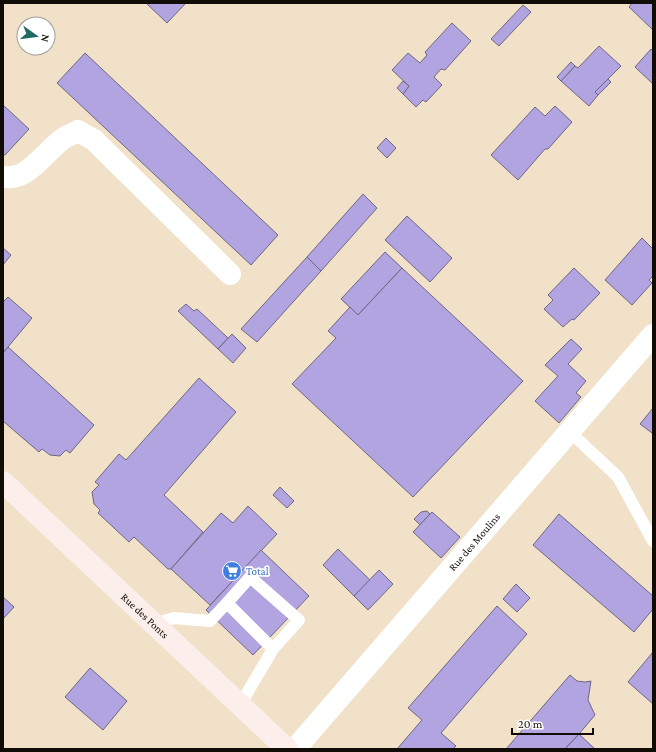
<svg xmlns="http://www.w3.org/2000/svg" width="656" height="752" viewBox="0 0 656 752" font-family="'Crimson Pro',serif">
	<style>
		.building { fill: #b2a4e1; stroke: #6d6880 }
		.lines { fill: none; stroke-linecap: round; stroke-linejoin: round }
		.lane { stroke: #fff; stroke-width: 12 }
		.street { stroke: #fff; stroke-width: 22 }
		.secondary { stroke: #fbeeeb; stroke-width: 22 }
		.labels { text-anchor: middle; stroke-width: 3.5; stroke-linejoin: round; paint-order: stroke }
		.street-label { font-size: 11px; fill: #110c05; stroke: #fff }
		.shop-label { font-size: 11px; fill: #366cbe; stroke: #fff; text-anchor: start }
	</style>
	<rect width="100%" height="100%" fill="#f0e1c8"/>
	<g class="building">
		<path d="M146 3H186L167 23Z"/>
		<path d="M632 3H653V30L629 7Z"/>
		<path d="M523 5 531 12 499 46 491 39Z"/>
		<path d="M452 23 471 41 445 70 441 69 434 77 442 85 426 102 423 100 416 107 403 94 409 86 392 70 408 53 420 63 427 55 425 52Z"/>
		<path d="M599 46 621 66 595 92 598 95 589 106 561 81 575 66 578 68Z"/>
		<path d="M651 49 653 51V84L635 67Z"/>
		<path d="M85 53 278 235 251 265 57 83Z"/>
		<path d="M571 62 575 66 561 81 557 77Z"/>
		<path d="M608 79 611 82 598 95 595 92Z"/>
		<path d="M403 81 409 86 403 94 397 88Z"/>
		<path d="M3 105 29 129 5 155 3 154Z"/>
		<path d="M555 106 572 122 548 149H545L518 180 491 155 535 107 545 116Z"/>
		<path d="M386 138 396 148 387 158 377 148Z"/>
		<path d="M363 194 377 208 321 271 307 257Z"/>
		<path d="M407 216 452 258 430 282 385 240Z"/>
		<path d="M642 238 653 249V276L649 280 652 283 632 305 605 280Z"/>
		<path d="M3 248 11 255 3 265Z"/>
		<path d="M385 252 402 268 358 315 341 299Z"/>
		<path d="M307 257 321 271 257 342 241 329Z"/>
		<path d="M402 268 523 381 413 497 292 384 336 338 328 331 350 307 358 315Z"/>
		<path d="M574 268 600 293 574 320 572 319 563 327 544 309 553 300 548 295Z"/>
		<path d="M8 297 32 318 3 353V302Z"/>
		<path d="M186 304 194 311 197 309 228 338 218 349 178 311Z"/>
		<path d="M232 334 246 348 233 363 218 349Z"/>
		<path d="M571 339 582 349 568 364 586 381 576 393 581 397 559 423 535 401 558 376 545 365Z"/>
		<path d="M8 347 94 425 70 453 66 450 60 456 50 455 42 449 39 452 3 421V353Z"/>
		<path d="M199 378 236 412 164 495 203 532 171 569H168L134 537 129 542 98 513 100 510 94 504 92 492 99 485 95 482 119 454 126 460Z"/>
		<path d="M653 408V432L652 433 640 424Z"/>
		<path d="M280 487 294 501 287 508 273 495Z"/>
		<path d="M248 506 277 534 210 605 171 569 221 513 233 523Z"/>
		<path d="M427 511 430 514 420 525 414 519 421 512Z"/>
		<path d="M432 512 460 537 441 558 413 532Z"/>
		<path d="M559 514 653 596V609L634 632 533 545Z"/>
		<path d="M338 549 370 580 354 596 323 565Z"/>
		<path d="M261 550 309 596 253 655 206 610Z"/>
		<path d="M379 570 393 584 368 610 354 596Z"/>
		<path d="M516 584 530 598 517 612 503 599Z"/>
		<path d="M3 597 14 607 3 619Z"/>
		<path d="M497 606 527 634 441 733 456 746 453 749H397L422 720 408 708Z"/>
		<path d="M653 652V704L628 682Z"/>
		<path d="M90 668 127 701 103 730 65 697Z"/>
		<path d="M570 675 577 681 585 682 591 681 588 700 595 715 579 734 565 749H506Z"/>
		<path d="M579 734 595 749H565Z"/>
	</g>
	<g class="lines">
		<g class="lane">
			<path d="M569 431 618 477 653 541"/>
			<path d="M227 603 250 577 299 620 273 649"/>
			<path d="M154 624 174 618 210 621 227 603 273 649 240 705"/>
		</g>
		<g class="street">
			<path d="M3 177C29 181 45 151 64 138 68 135 74 134 78 131L94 140 230 274"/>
			<path id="s1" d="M295 749 653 335"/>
		</g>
		<path class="secondary" id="s2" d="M3 482 287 749"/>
	</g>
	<defs>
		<g id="supermarket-disc" transform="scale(1)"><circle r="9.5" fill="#3f7fe0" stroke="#fff"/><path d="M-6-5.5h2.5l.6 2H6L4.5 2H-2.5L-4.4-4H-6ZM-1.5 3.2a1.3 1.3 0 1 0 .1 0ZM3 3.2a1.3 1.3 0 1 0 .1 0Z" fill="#fff"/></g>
	</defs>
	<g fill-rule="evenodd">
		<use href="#supermarket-disc" x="232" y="571"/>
	</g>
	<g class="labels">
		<g class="street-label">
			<text dy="4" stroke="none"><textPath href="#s1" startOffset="274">Rue des Moulins</textPath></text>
			<text dy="4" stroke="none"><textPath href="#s2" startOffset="195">Rue des Ponts</textPath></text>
		</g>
		<g class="shop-label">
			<text x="246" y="575">Total</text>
		</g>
	</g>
	<rect width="656" height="752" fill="none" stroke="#110c05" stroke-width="8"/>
	<g transform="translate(36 36) rotate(104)"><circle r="19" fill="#ffffff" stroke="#a09e9b"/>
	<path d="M0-3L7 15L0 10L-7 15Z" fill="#206a64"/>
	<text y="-6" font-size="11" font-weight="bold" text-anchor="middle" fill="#110c05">N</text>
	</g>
	<path d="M512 728v6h81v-6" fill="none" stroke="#110c05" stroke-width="2"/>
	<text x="518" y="728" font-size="12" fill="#110c05" stroke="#ffffff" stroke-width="3" paint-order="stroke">20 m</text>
</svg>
